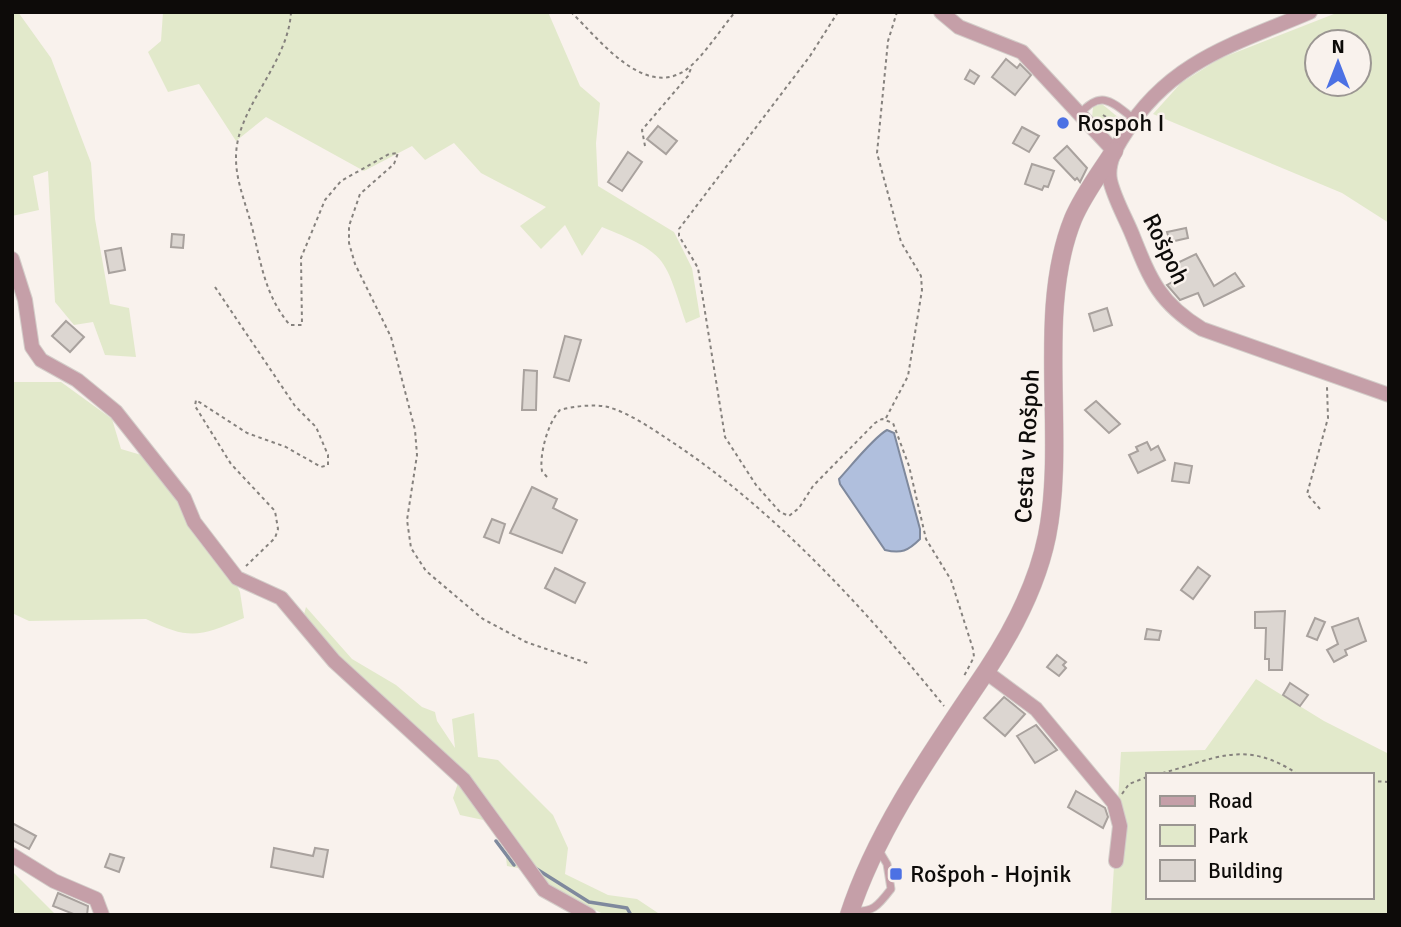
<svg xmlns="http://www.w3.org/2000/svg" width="1401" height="927" viewBox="0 0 1401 927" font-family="Signika,sans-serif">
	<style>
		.green { fill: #e2e9cb; fill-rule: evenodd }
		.water { fill: #b0bfdd; stroke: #7f899d; stroke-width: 2 }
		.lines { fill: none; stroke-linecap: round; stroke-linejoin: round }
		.stream { stroke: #7f899d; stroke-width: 3.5 }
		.building { fill: #dcd6d1; stroke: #a9a29e; stroke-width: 2 }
		.service-casing { stroke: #d3cdc9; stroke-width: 9 }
		.minor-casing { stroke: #d3cdc9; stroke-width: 16 }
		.tertiary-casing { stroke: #d3cdc9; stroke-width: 19 }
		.path { stroke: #86827e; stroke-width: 2; stroke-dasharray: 3.5 3.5; stroke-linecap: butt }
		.service { stroke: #c59fa8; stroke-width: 7 }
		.minor { stroke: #c59fa8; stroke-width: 14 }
		.tertiary { stroke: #c59fa8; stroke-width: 18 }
		.poi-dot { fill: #4c71e4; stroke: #f9f2ed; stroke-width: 2.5 }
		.labels { text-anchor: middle; stroke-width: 5; stroke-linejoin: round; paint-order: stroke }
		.poi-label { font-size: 24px; fill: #0d0b09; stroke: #f9f2ed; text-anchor: start }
		.street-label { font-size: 24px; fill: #0d0b09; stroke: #f9f2ed }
	</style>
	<rect width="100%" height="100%" fill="#f9f2ed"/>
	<g class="green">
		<path d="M12 12H18L51 58 91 163 95 219 110 304 129 308 136 357 105 355 93 322 74 325 55 302 48 171 33 176 39 210 12 216Z"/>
		<path d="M163 12H548L580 86 600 103 596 143 598 186 674 232 692 268 700 317 686 323C664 257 668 254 602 227L582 256 565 225 541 249 520 226 546 207 481 173 454 143 425 160 412 146 364 171 266 117 236 141 199 84 168 92 148 52 161 41Z"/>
		<path d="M1339 12H1389V223L1342 193 1153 114 1181 83 1219 59ZM1359 42V84H1317V42Z"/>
		<path d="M1102 104 1119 118 1120 127 1115 132 1100 128 1092 118 1093 107Z"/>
		<path d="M12 382H61L112 419 121 449 148 457 216 543 240 592 244 618C200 636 191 641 146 619L29 621 12 613Z"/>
		<path d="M306 607 352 659 396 685 422 707 435 712 437 721 455 748 452 719 474 713 478 757 498 760 553 815 568 848 565 874 608 895 637 899 661 915H605L543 883 535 871 507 866 502 824 460 815 453 798 461 774 353 675 303 618Z"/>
		<path d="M1256 679 1324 721 1389 754V915H1111L1121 752 1205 750ZM1147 775H1371V897H1147Z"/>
		<path d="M12 871 56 915H12Z"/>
	</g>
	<path class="water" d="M887 430 894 433 920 529V539C908 551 901 554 885 550L840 484 839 479C851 466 874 437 887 430Z"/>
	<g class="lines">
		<g class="stream">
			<path d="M496 841 514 865"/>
			<path d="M535 868 589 902 627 908 631 915"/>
		</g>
	</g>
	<g class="building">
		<path d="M1006 59 1017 68 1020 64 1031 75 1015 95 992 77Z"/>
		<path d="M970 70 979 76 974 84 965 79Z"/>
		<path d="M658 126 677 141 666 154 647 139Z"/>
		<path d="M1022 127 1039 136 1029 152 1013 143Z"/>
		<path d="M1067 146 1087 168 1080 182 1077 178 1075 180 1054 158Z"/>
		<path d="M628 152 642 162 622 191 608 182Z"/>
		<path d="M1032 164 1054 171 1048 187 1044 186 1042 190 1025 184Z"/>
		<path d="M1186 228 1188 238 1170 242 1167 232Z"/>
		<path d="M172 234 184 235 183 248 171 247Z"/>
		<path d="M121 248 125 270 109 273 105 251Z"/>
		<path d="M1196 254 1214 286 1235 273 1244 286 1204 306 1198 293 1180 300 1167 285 1176 280 1169 267Z"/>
		<path d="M1107 308 1112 325 1094 331 1089 314Z"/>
		<path d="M66 321 84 337 70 352 52 336Z"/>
		<path d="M565 336 581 340 569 381 554 377Z"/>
		<path d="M524 370 537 371 536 410H522Z"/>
		<path d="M1096 401 1120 424 1109 433 1085 410Z"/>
		<path d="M1147 442 1151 450 1158 446 1165 460 1138 473 1129 455 1138 451 1136 447Z"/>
		<path d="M1175 463 1192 466 1189 483 1172 481Z"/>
		<path d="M532 487 557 499 553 508 577 520 562 553 510 533Z"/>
		<path d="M492 519 505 524 499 543 484 537Z"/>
		<path d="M1198 567 1210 576 1193 599 1181 590Z"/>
		<path d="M555 568 585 583 575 603 545 588Z"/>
		<path d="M1285 611 1282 670H1269V659H1265L1266 628H1255V612Z"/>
		<path d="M1315 618 1325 622 1317 640 1307 636Z"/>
		<path d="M1358 618 1366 641 1345 650 1347 655 1334 662 1327 650 1338 644 1332 627Z"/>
		<path d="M1147 629 1161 631 1159 640 1145 639Z"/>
		<path d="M1057 655 1066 662 1063 665 1066 668 1059 676 1047 667Z"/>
		<path d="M1290 683 1308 695 1300 706 1283 695Z"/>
		<path d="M1004 697 1025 714 1005 736 984 718Z"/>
		<path d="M1036 725 1057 750 1035 763 1017 736Z"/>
		<path d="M1076 791 1105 808 1108 817 1103 828 1068 807Z"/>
		<path d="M12 823 36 836 29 849 12 840Z"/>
		<path d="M274 848 313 856 315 848 328 850 323 877 271 867Z"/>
		<path d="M110 854 124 858 119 872 105 867Z"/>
		<path d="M58 893 88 906 87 915H76L53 906Z"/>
	</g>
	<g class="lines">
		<g class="service-casing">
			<g id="service">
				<path d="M1080 114C1101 89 1112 102 1134 119"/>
				<path d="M851 911C873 913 878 906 891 889L887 864 878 849"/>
			</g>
		</g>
		<g class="minor-casing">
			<g id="minor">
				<path d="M941 12 959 27 1022 52 1114 151"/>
				<path d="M1310 12C1235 44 1169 61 1124 135 1116 147 1107 165 1110 180 1114 198 1125 217 1132 234 1150 279 1159 303 1202 329L1389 395"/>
				<path d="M12 259 25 300 32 347 41 360 77 380 116 412 184 498 194 522 237 578 281 598 334 661 464 780 544 890 589 915"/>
				<path d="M986 672 1036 709 1114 803 1120 826 1116 861"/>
				<path d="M12 855 54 881 96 899 102 915"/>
			</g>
		</g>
		<g class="tertiary-casing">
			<path id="tertiary" d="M849 915C877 828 936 746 987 670 1014 629 1037 585 1047 536 1067 436 1035 313 1073 219 1083 195 1100 173 1114 151"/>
		</g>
		<g class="path">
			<path d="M291 12C289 52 257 88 243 124 227 163 242 190 252 227 261 263 265 296 290 325H302L301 258 325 200 341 181 389 154 398 153 394 164 360 194 349 226V243L355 264 391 337 415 430 417 455 407 520 411 548 426 571 483 619 526 642 590 664"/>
			<path d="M571 12C601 41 650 107 694 63 709 48 721 29 735 12"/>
			<path d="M838 12 810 56 679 229V236L698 268 725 437 756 485 780 512 789 516 799 508 813 486 875 423 882 419 893 423 909 466 926 539 951 580 973 649 974 657 963 678"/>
			<path d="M1103 115 1117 124"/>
			<path d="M645 146 642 130 688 76 692 66"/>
			<path d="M215 287 295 406 316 427 328 455V465L321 467 286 447 247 433 196 400 195 406 231 464 275 511 278 529 275 538 246 566"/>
			<path d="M886 418 908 376 922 290 921 276 901 242 877 153 888 41 897 12"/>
			<path d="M547 477 542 471C539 455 548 422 560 410 575 406 593 404 608 407 629 413 651 428 669 440 772 507 867 611 944 706"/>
			<path d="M1320 509 1307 494 1328 418 1327 387"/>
			<path d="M1155 775C1215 760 1243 737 1299 775"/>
			<path d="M1371 781 1389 782"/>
			<path d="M1122 794 1129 784 1147 777"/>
		</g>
		<use href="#service" class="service"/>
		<use href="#minor" class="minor"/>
		<use href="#tertiary" class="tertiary"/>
	</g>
	<g class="poi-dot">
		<circle cx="1063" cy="123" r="7"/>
		<rect x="889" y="867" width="14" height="14" rx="3.5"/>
	</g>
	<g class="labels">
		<g class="poi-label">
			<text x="1077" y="131">Rospoh I</text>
			<text x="910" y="882">Rošpoh - Hojnik</text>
		</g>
		<g class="street-label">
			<text transform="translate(1166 249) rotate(64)" y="8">Rošpoh</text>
			<text transform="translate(1027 446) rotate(-87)" y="8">Cesta v Rošpoh</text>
		</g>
	</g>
	<rect width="1401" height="927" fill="none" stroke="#0d0b09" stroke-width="28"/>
	<rect x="1146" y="773" width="228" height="126" fill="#f9f2ed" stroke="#9b9692" stroke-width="2"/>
	<rect x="1160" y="796" width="35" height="10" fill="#c59fa8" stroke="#9b9692" stroke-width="2"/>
	<text x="1208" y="808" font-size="21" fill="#0d0b09">Road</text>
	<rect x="1160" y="825" width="35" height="21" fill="#e2e9cb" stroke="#9b9692" stroke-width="2"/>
	<text x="1208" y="843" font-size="21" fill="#0d0b09">Park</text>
	<rect x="1160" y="860" width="35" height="21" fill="#dcd6d1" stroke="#9b9692" stroke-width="2"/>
	<text x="1208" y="878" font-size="21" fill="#0d0b09">Building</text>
	<g transform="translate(1338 63)"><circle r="33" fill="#f9f2ed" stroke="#9b9692" stroke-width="2"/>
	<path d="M0-5L12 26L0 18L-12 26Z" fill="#4c71e4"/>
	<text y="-10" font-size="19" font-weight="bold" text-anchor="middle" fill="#0d0b09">N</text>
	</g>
</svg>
